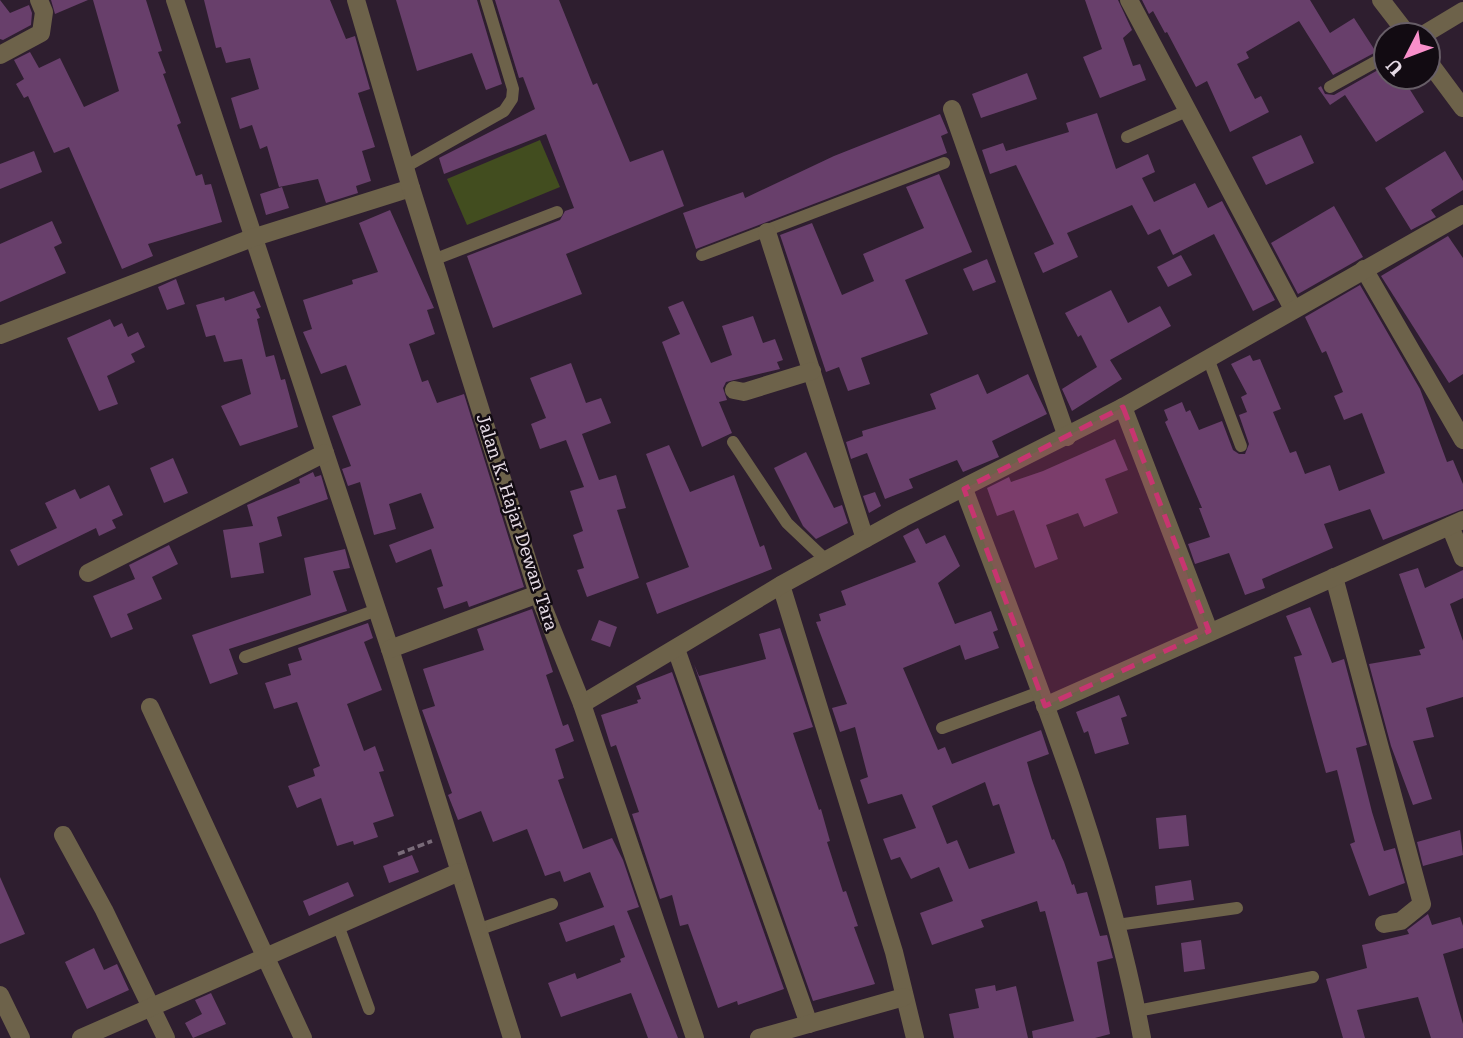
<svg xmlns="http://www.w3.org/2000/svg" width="1463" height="1038" viewBox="0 0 1463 1038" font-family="'Roboto Serif',serif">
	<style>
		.green { fill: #424d1f }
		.building { fill: #683f6b; fill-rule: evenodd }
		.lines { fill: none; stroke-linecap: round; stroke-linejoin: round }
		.path { stroke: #796b79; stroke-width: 3.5; stroke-dasharray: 7 3.5; stroke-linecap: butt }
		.service { stroke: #6d624a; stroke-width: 12 }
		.minor { stroke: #6d624a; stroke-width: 18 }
		.tertiary { stroke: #6d624a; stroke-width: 18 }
		.marked { fill: #c73570; fill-opacity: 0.2; stroke: #c73570; stroke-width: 5; stroke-dasharray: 14 9; stroke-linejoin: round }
		.labels { text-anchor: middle; stroke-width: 5; stroke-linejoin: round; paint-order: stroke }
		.street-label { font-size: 18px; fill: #e6dbe6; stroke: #120b12 }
	</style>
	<rect width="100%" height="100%" fill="#2e1e2f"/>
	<path class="green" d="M540 140 560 187 467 225 447 179Z"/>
	<g class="building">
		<path d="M0 0 10 13 29 5 32 13 31 25 3 40 0 39Z"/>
		<path d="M51 0H88L55 14Z"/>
		<path d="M93 0H146L162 51 158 52 166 73 163 74 181 123 177 125 196 176 202 174 205 185 211 184 222 222 148 244 153 256 122 269 69 147 54 153 28 96 24 98 16 84 24 79 14 60 30 52 39 68 60 58 84 107 119 91Z"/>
		<path d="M204 0H330L346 39 355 36 370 89 358 93 375 147 362 151 371 181 356 186 358 193 326 203 318 179 279 187 267 146 260 149 252 125 240 129 231 98 259 89 250 58 226 63 221 47 216 48Z"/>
		<path d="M396 0H477L502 84 486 90 472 53 417 71Z"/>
		<path d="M495 0H559L593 85 597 83 630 162 663 150 684 206 566 254 582 294 493 328 467 256 560 220 565 211 574 208 546 134 444 174 439 158 535 109 523 77 519 78Z"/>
		<path d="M1085 0H1118L1132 30 1123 38 1133 66 1140 64 1146 80 1100 98 1083 57 1102 49Z"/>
		<path d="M1142 0H1310L1330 33 1354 18 1376 52 1333 75 1299 21 1246 52 1249 58 1237 64 1255 99 1261 96 1269 112 1230 132 1207 81 1196 87 1167 32 1165 33 1153 11 1149 14Z"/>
		<path d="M1385 66 1386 77H1402L1424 112 1376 142 1345 95 1330 105 1318 88 1321 86 1325 94 1334 95Z"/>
		<path d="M1027 73 1037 99 981 118 972 94Z"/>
		<path d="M1097 113 1116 169 1148 154 1155 172 1142 178 1154 202 1195 183 1208 208 1222 201 1275 300 1253 311 1214 234 1173 255 1160 229 1148 235 1132 205 1067 233 1078 257 1043 273 1034 253 1054 244 1016 165 990 174 982 150 1003 143 1006 151 1069 132 1066 123Z"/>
		<path d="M940 114 948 133 941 136 947 153 696 249 683 213 743 192 745 198 834 156Z"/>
		<path d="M1301 135 1314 163 1266 185 1252 157Z"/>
		<path d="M34 151 42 172 0 189V164Z"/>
		<path d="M1445 151 1463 181V190L1431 210 1436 217 1411 230 1385 188Z"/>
		<path d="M939 174 972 252 905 280 928 334 861 358 870 384 848 391 839 367 826 372 780 235 812 223 842 295 874 281 863 254 924 228 906 187Z"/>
		<path d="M282 187 289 208 266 215 260 194Z"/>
		<path d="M1334 206 1363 257 1298 294 1271 243Z"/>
		<path d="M390 210 434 308 427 310 435 334 409 344 422 382 428 380 437 403 464 394 524 587 469 607 467 601 444 609 437 588 443 586 431 549 396 563 389 545 434 528 421 493 389 504 396 529 374 535 360 482 348 486 342 469 351 466 332 416 361 405 346 365 321 374 303 332 312 329 303 300 353 284 352 280 378 272 359 223Z"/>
		<path d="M52 221 62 243 54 247 66 273 0 302V244Z"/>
		<path d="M1448 236 1463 258V374L1449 383 1381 276Z"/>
		<path d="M1181 255 1192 275 1168 287 1157 267Z"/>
		<path d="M987 259 996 282 973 291 963 269Z"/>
		<path d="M176 279 185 304 167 310 158 287Z"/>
		<path d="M1360 285 1420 389 1447 462 1453 460 1463 484V509L1383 540 1370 509 1324 524 1333 548 1262 579 1265 588 1245 595 1229 553 1195 564 1188 544 1210 537 1199 508H1202L1165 422 1168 420 1164 410 1182 402 1186 412 1190 410 1199 430 1222 421 1233 450 1239 454H1245L1249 444 1239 415 1247 412 1241 397 1247 394 1231 364 1250 355 1253 361 1260 359 1281 409 1273 412 1290 453 1296 451 1305 474 1330 465 1339 491 1385 473 1362 413 1344 420 1334 396 1343 392 1326 351 1322 353 1305 317Z"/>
		<path d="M1111 290 1128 323 1160 306 1171 326 1110 360 1122 379 1072 411 1062 389 1097 367 1081 335 1078 337 1065 313Z"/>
		<path d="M254 291 261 307 256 309 260 318 257 319 266 357 274 355 281 380 285 379 298 427 240 446 221 406 251 394 242 359 224 362 215 335 206 337 196 305 224 297 225 301Z"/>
		<path d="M683 301 711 363 732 355 722 326 753 316 763 343 775 339 783 360 777 362 780 369 726 382 723 388 727 400 719 402 732 433 702 447 662 342 680 334 668 307Z"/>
		<path d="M110 319 114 327 122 323 128 337 138 332 145 347 131 354 135 362 107 376 118 404 99 411 67 338Z"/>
		<path d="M571 363 586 403 601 398 611 423 582 434 599 480 616 475 626 508 617 510 639 578 587 597 577 570 584 568 573 535 583 531 570 491 584 487 566 440 540 449 531 424 546 418 530 378Z"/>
		<path d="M978 374 987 394 1028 374 1047 414 992 441 999 457 963 472 957 460 909 479 913 488 885 499 867 453 851 459 846 442 863 436 862 431 936 409 930 394Z"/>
		<path d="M1115 439 1128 470 1105 479 1118 513 1084 527 1078 513 1046 525 1058 559 1035 568 1014 510 997 516 987 488 1009 477 1011 482 1043 471Z"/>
		<path d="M669 445 690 492 734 475 760 547 764 545 772 569 657 614 646 583 689 567 646 454Z"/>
		<path d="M806 452 834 508 842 505 848 523 816 539 803 526 774 468Z"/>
		<path d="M173 458 188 493 164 503 150 468Z"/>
		<path d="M313 472 315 477 321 475 328 499 277 517 282 536 259 543 264 573 231 578 223 530 253 526 247 505 300 483 299 479Z"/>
		<path d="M109 485 123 515 112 520 116 528 99 536 96 528 18 566 10 550 57 528 45 503 75 489 80 499Z"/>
		<path d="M875 492 881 506 869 513 863 496Z"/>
		<path d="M918 528 926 544 945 535 960 566 938 583 955 624 991 611 998 630 993 632 999 648 965 660 960 645 903 668 938 750 945 747 952 764 1041 730 1049 754 1027 762 1032 780 1052 840 1054 839 1064 862 1072 885 1074 884 1077 894 1087 892 1100 936 1107 935 1113 958 1097 962 1110 1034 1095 1038H1033L1032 1031 1074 1021 1045 911 1040 912 1037 901 981 920 984 927 932 945 920 913 953 901 939 867 911 879 900 857 891 860 883 839 916 828 902 794 868 804 860 780 868 777 855 727 840 732 832 708 847 704 816 622 821 621 819 614 846 605 841 591 916 562 903 536ZM985 782 993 806 999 804 1015 853 969 869 957 840 947 844 932 806Z"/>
		<path d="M169 545 178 564 152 577 162 599 127 614 133 629 111 638 93 596 135 579 129 565Z"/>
		<path d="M345 549 350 568 333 571 347 611 229 649 238 674 210 684 192 635 311 595 304 558Z"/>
		<path d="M1418 568 1425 588 1463 570V598L1450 604 1463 641V697L1426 708 1434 737 1413 741 1432 799 1413 805 1391 746 1369 664 1421 655 1419 650 1425 648 1399 574Z"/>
		<path d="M1310 607 1332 663 1344 659 1367 745 1356 748 1372 812 1384 851 1395 848 1405 883 1369 896 1350 844 1355 842 1337 770 1326 773 1294 657 1302 655 1286 616Z"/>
		<path d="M532 609 553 672 546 675 563 726 568 724 574 741 555 749 564 778 558 780 583 849 612 838 623 860 639 907 627 911 678 1038H648L631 993 561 1017 548 983 575 973 577 979 621 962 620 959 625 957 614 925 566 942 559 923 604 907 590 872 564 882 560 871 545 876 527 829 493 842 481 811 458 820 448 795 452 793 422 710 435 706 423 669 484 650 477 629Z"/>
		<path d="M599 620 617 627 610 647 591 640Z"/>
		<path d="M368 623 373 638 364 642 382 690 347 704 364 751 375 746 384 771 379 772 394 816 373 823 378 837 354 845 353 841 337 846 321 798 297 808 288 786 315 776 313 769 320 766 297 702 274 709 265 683 291 675 288 664 302 660 298 648Z"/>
		<path d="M780 628 813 727 793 733 819 810 821 809 830 841 827 842 843 892 846 891 858 926 854 927 875 984 813 1001 694 664 699 676 766 659 759 634Z"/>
		<path d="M672 672 784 989 738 1005 737 1001 718 1008 688 924 680 926 672 895 660 899 632 814 639 812 616 745 611 747 601 715 638 703 637 700 641 699 636 686Z"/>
		<path d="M1119 695 1127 716 1121 718 1129 744 1095 754 1088 731 1084 733 1076 712Z"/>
		<path d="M1186 815 1189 846 1159 849 1156 818Z"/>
		<path d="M1460 830 1463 855 1423 866 1417 842Z"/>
		<path d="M412 855 419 872 389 883 383 866Z"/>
		<path d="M0 877 25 934 0 944Z"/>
		<path d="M1191 880 1194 900 1157 905 1155 886Z"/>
		<path d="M348 882 354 896 309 916 303 901Z"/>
		<path d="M1428 914 1432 925 1460 917 1463 926V948L1443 954 1463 1024V1038H1431L1418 997 1357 1010 1365 1038H1343L1326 979 1367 968 1362 945 1409 934 1407 930Z"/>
		<path d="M1201 940 1205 969 1184 972 1181 943Z"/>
		<path d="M94 948 104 970 117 964 129 990 87 1009 65 962Z"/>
		<path d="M995 985 996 991 1016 986 1028 1038H954L949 1014 979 1008 975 989Z"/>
		<path d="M211 993 226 1024 193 1038 185 1023 202 1014 195 1000Z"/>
	</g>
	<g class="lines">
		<path class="path" d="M398 854 432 841"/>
		<g class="service">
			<path d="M1330 87 1386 56"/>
			<path d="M1127 137 1189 110"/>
			<path d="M405 167 504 111 512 99 513 89 486 0"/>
			<path d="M702 255 944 163"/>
			<path d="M433 260 557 212"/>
			<path d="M1208 358 1241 446"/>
			<path d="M733 442 787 523 826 560"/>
			<path d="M245 657 377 610"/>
			<path d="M942 728 1040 692"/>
			<path d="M338 925 369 1009"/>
			<path d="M1117 925 1237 908"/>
			<path d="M477 930 552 904"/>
			<path d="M1137 1011 1313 977"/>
		</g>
		<g class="minor">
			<path d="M175 0 390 649 512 1038"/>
			<path d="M1129 0 1293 309"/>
			<path d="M1423 35 1463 11"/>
			<path d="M0 55 41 33 44 12 39 0"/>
			<path d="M952 109 1067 437"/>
			<path d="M767 232 865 539"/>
			<path d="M1364 269 1463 440"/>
			<path d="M0 335 252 238 411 188"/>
			<path d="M734 390 744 392 812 371"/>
			<path d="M1123 407 1209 631"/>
			<path d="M964 489C1031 668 1107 849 1142 1038"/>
			<path d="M1450 526 1463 558"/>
			<path d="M88 573 325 453"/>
			<path d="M1334 577 1422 904 1401 921 1384 924"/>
			<path d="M781 585 894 952 915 1038"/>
			<path d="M390 649 538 594"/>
			<path d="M676 649 809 1024"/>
			<path d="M582 704 781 585 903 518 1123 407 1463 214"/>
			<path d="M1045 706 1463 520"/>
			<path d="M150 707 303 1038"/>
			<path d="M63 835 104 910 166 1038"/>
			<path d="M0 995 21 1038"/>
			<path d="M81 1038 459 872"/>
			<path d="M759 1038 904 997"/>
		</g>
		<g class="tertiary">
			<path d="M356 0 411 188 538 594 582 704 695 1038"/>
			<path d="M1381 0 1408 35"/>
			<path d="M1428 61 1463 108"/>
		</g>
	</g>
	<path class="marked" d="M1123 407 1209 631 1045 706 964 489Z"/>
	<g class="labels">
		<g class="street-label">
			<text transform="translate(517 522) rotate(72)" y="6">Jalan K. Hajar Dewan Tara</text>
		</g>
	</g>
	<g transform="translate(1407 56) rotate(228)"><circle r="33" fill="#120b12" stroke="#675e67" stroke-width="2"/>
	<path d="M0-5L12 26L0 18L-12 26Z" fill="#f98fca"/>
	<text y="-10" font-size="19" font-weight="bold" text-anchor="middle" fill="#e6dbe6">U</text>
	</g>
</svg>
